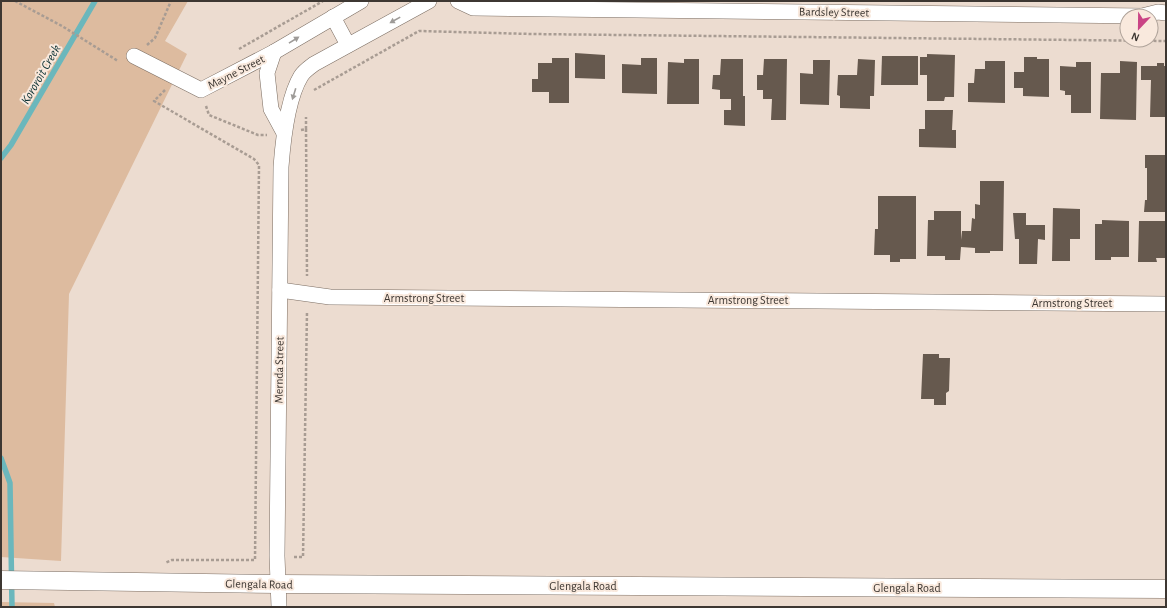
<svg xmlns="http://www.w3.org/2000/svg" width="1167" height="608" viewBox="0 0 1167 608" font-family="'Alegreya Sans',sans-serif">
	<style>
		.green { fill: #ddbb9f }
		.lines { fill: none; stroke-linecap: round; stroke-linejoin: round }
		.stream { stroke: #6bb7bc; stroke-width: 5.5 }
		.building { fill: #66594e }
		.minor-casing { stroke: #7b6d62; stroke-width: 16 }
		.tertiary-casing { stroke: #7b6d62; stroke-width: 19 }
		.path { stroke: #a89c93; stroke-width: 2.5; stroke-dasharray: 3 2; stroke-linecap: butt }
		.minor { stroke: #fff; stroke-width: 15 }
		.tertiary { stroke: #fff; stroke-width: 18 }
		.oneway { fill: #9e9b98 }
		.labels { text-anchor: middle; stroke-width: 4; stroke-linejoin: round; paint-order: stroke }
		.street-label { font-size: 12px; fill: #3d3732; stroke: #f9e9dd }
		.water-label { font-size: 13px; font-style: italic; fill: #0c3235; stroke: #f9e9dd }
	</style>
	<rect width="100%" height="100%" fill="#ecdcd0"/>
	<g class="green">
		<path d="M1 1H188L165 41 187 54 69 294 61 561 1 557Z"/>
		<path d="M1 602 54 603 55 607H1Z"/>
	</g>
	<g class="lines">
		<g class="stream">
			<path d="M1 158 11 145 95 1"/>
			<path d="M1 458 10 483 12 607"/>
		</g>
	</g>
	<g class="building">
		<path d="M575 53 605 55V79L575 78Z"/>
		<path d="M927 54 955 55 954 97H945L944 101H927V75H920V57H927Z"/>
		<path d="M882 56H918V85H881Z"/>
		<path d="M1024 57H1037V59H1049V97L1023 96V88H1014V72H1024Z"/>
		<path d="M552 58H569V103H549V92H532V79H538V63H552Z"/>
		<path d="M641 58H657V94L622 93V64L641 65Z"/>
		<path d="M684 59H699V104H667L668 62 684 63Z"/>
		<path d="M721 59H743V96H745V126L724 125V110H731V99H720V90L712 89 713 75H720Z"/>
		<path d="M764 59H787L786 120H771L772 99H763V90H757V75H763Z"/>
		<path d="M858 59 875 60 874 96H870V109L840 108V96L837 95 838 75H857Z"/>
		<path d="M813 60H830L829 105 800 104V73L813 74Z"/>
		<path d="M985 61H1005V103L968 102V83H974L975 69H985Z"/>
		<path d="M1120 61 1137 62 1136 120 1100 119 1101 73H1120Z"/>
		<path d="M1076 62H1091V113H1071V95H1065V91L1060 90V66L1076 67Z"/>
		<path d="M1157 63H1164V66H1166V117H1150L1151 80H1141V66H1157Z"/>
		<path d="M925 110H953L952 130H956V148L919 147V129H925Z"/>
		<path d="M1145 155H1166V212H1144L1145 200H1147V168H1145Z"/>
		<path d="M980 181H1004L1003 251H990V253H975V248L961 247 960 260H945V256H927L928 220H934V211H961V240L962 231H971L972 218 975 219V204L980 205Z"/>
		<path d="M878 196H916V259H900V262H890V255H874L875 229H878Z"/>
		<path d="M1053 208 1080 209V239H1070V261H1052Z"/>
		<path d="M1013 213H1026V225H1045V240L1038 239 1037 264H1019V239H1015Z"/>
		<path d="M1102 220 1129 221V257H1111V260H1095V224H1102Z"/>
		<path d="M1139 221H1166V258H1156L1157 262H1138Z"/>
		<path d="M923 354H939V358H950L949 391 946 393V405H934V399H921Z"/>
	</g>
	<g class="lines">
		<g class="minor-casing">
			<g id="minor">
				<path d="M458 1 473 8 1144 16"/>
				<path d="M1142 16 1158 12 1166 13"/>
				<path d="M333 17 348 45"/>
				<path d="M134 56 201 90 274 52"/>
				<path d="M284 133 271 109 267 73 274 52 361 1"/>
				<path d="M280 290 330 297 1166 304"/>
				<path d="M279 607 277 556 281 167C283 140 287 99 301 76 304 71 310 67 314 64L429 1"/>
			</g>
		</g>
		<g class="tertiary-casing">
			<path id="tertiary" d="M1 580 279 584 1166 589"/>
		</g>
		<g class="path">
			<path d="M15 1 62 26 118 61"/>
			<path d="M147 45 155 38 171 1"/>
			<path d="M239 49 323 1"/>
			<path d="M165 90 154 101 254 159 259 165 255 560H172L165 563"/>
			<path d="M314 90 419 31 532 34 1166 41"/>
			<path d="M206 106 209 115 258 135H267"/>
			<path d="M306 129 307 276"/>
			<path d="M301 130 306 129V117"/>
			<path d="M294 557H303L307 311"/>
		</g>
		<use href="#minor" class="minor"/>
		<use href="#tertiary" class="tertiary"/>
	</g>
	<defs><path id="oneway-solid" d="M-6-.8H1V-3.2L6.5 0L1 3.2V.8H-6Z"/></defs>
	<g class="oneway">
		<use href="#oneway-solid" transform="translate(395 20) rotate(151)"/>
		<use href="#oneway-solid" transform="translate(294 40) rotate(-32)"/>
		<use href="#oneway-solid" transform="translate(294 94) rotate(107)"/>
	</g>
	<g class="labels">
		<g class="street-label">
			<text transform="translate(834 12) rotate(1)" y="4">Bardsley Street</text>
			<text transform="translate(236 72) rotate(-27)" y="4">Mayne Street</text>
			<text x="424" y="302">Armstrong Street</text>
			<text x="748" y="304">Armstrong Street</text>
			<text x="1072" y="307">Armstrong Street</text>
			<text transform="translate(279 370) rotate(-89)" y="4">Mernda Street</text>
			<text transform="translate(259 584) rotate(1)" y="4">Glengala Road</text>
			<text x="583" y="590">Glengala Road</text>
			<text x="907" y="592">Glengala Road</text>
		</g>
		<g class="water-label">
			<text transform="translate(40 74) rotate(-60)" y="5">Kororoit Creek</text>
		</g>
	</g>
	<rect width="1167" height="608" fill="none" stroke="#3d3732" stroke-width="4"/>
	<g transform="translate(1139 28) rotate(202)"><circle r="19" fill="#f9e9dd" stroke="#aea299"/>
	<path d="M0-3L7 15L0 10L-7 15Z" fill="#ca4485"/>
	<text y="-6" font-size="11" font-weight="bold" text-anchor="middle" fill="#3d3732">N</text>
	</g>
</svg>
